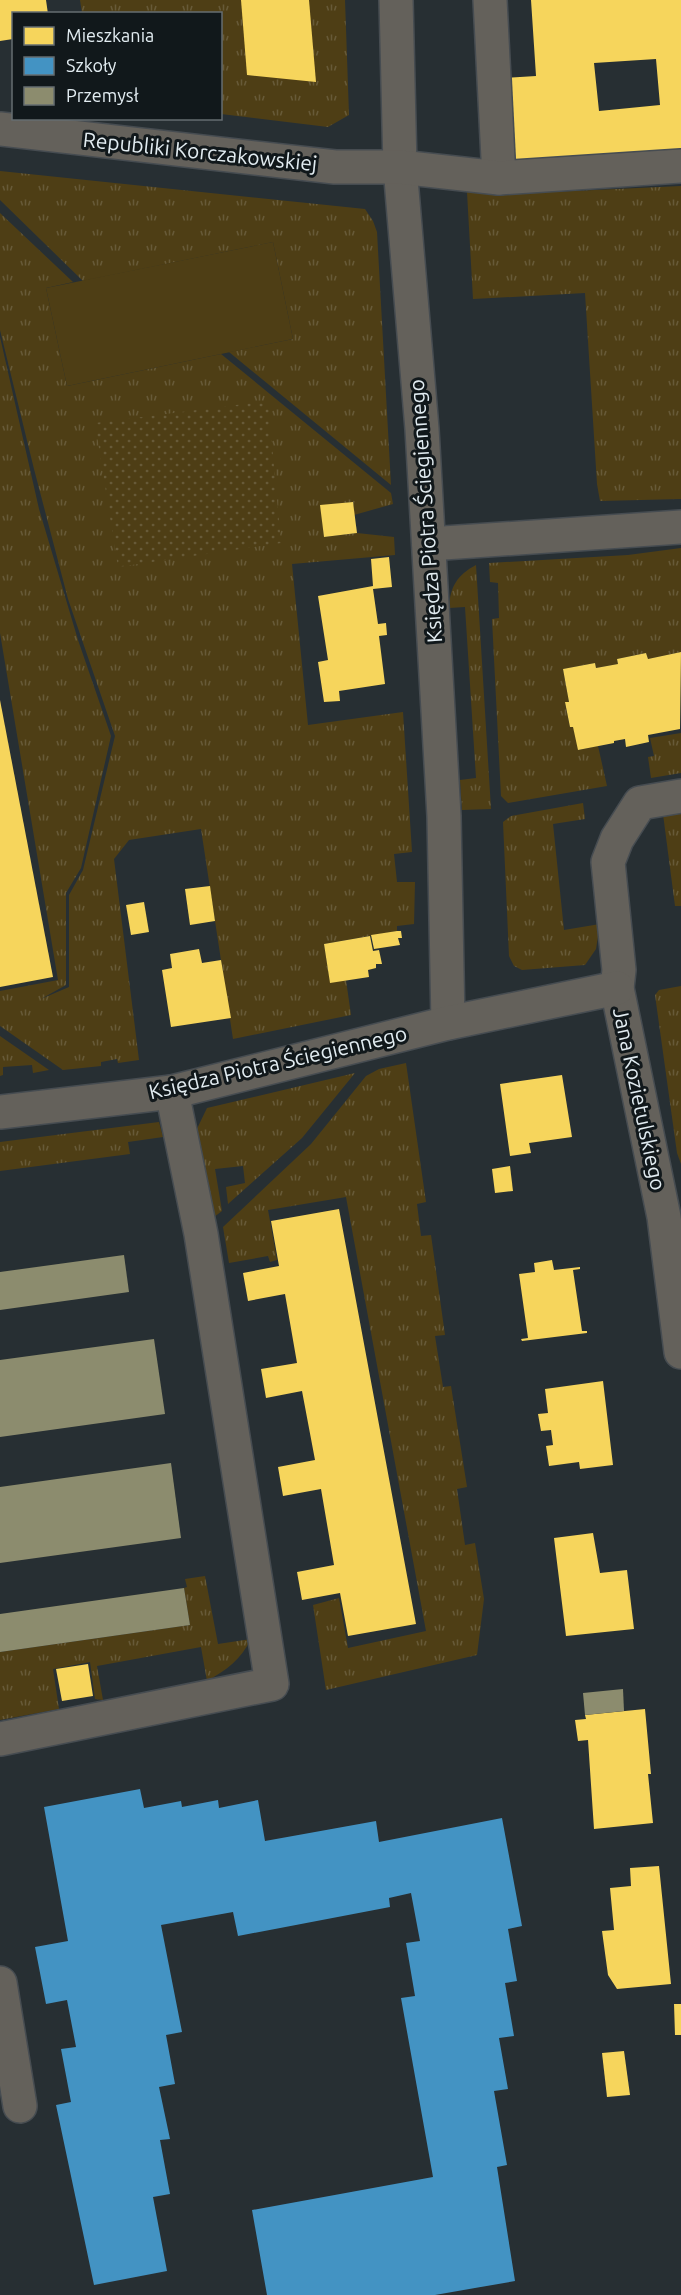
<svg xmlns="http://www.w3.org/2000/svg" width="681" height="2295" viewBox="0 0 681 2295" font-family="Ubuntu,sans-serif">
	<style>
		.grass { fill: url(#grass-tufts) }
		.park { fill: url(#park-dots) }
		.garden { fill: #4e3e15 }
		.homes { fill: #f6d55c; fill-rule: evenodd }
		.schools { fill: #4393c3 }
		.industry { fill: #8c8c6e }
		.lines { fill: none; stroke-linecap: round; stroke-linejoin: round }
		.minor-casing { stroke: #464c51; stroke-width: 36 }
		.minor { stroke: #64615b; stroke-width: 33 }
		.labels { text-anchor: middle; stroke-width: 6; stroke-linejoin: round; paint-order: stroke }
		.street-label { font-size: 21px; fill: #e2ecf1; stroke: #11181b }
	</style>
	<defs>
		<pattern id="grass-tufts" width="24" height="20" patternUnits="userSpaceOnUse" patternTransform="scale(1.5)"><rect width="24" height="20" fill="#4e3e15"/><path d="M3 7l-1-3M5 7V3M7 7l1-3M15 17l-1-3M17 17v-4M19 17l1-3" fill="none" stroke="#675a38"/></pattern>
		<pattern id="park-dots" width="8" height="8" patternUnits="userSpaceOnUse" patternTransform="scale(1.5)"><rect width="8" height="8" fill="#4e3e15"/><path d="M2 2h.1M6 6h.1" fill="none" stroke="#675a38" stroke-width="1.8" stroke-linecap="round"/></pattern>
	</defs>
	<rect width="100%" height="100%" fill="#272f33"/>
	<g class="grass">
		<path d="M80 0H345L349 115 328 127 221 114 220 14 82 13Z"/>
		<path d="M0 171 365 209 373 221 377 232 391 485 229 352 293 339 273 242 83 281 0 200Z"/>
		<path d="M681 186V499L600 501 597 484 585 293 473 299 467 192H552Z"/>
		<path d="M0 213 73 282 46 288 67 386 221 354 391 493 393 504 354 515 352 502 321 506 324 537 357 533 394 537 395 555 292 564 308 725 403 712 412 852 394 854 397 882H415L414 924 397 926V931L324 944 330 982 346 980 351 1015 233 1039 201 829 129 840 114 859 139 1060 118 1063 117 1059 101 1062V1066L63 1070 0 1026V991L58 980 0 633V337L39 509 78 640 111 736 81 868 66 893V985L41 999 69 987V895L83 870 115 736 68 599 34 469 0 330Z"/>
		<path d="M681 548V652L648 659 646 653 617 659 618 664 596 668 595 663 563 669 569 702 565 703 570 727H573L579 750 598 746 607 786 508 803 501 796 492 619 499 618 498 583 490 582 489 563 628 555Z"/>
		<path d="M476 565 491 809 462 810 460 780 476 778 465 607 449 608C450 587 457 575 476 565Z"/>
		<path d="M681 733V773L651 778 648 757 654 756 650 738Z"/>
		<path d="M583 803 585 819 553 824 564 930 600 924 596 949 585 965 522 970 514 966 509 956 503 822 511 816Z"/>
		<path d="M681 806V906H675L663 814Z"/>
		<path d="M681 986V1164L677 1153 655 995 659 990Z"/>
		<path d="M0 1036 49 1070 33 1073 32 1065 3 1067V1075L0 1076Z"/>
		<path d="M406 1063 426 1202 417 1204 421 1236 431 1235 445 1335 435 1336 443 1387 451 1386 467 1487 457 1489 465 1545 475 1543 484 1599 477 1655 326 1690 313 1605 339 1598 348 1648 426 1631 346 1197 268 1210 277 1260 270 1262 268 1256 229 1263 223 1227 311 1144 366 1076 379 1069Z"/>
		<path d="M355 1073 302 1138 228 1204 226 1187 245 1183 243 1166 215 1169 222 1211 210 1220 194 1135 207 1108Z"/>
		<path d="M159 1122 163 1137 128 1142 130 1154 0 1171V1142Z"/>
		<path d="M205 1576 218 1644 251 1639C241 1659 227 1670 207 1681L201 1647 97 1666 103 1700 95 1699 90 1662 53 1669 59 1709 0 1720V1652L190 1625 184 1588 187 1587 185 1579Z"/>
	</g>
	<path class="park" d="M268 401 281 543 118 567 95 423Z"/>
	<path class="garden" d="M273 242 293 339 67 386 46 288Z"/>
	<g class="homes">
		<path d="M0 0H46L48 14H14L13 39 0 41Z"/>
		<path d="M241 0H309L316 82 247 75Z"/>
		<path d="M531 0H681V151L514 167 506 78 536 76ZM656 59 660 105 599 111 594 63Z"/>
		<path d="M353 502 357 533 324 537 320 505Z"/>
		<path d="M389 557 392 587 373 589 378 624 386 623 387 635 379 636 385 684 339 691 340 701 324 702 318 662 328 660 318 596 373 586 371 559Z"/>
		<path d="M681 652 680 729 648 735 649 742 626 747 625 739 614 741V743L578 750 573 727H570L565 702H569L563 669 595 663 596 668 618 664 617 659 646 653 648 659Z"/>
		<path d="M0 700 53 977 0 987Z"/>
		<path d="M210 886 215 921 190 925 185 889Z"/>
		<path d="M144 902 149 932 131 935 126 905Z"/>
		<path d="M397 931H401L402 938H398L400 945 374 949 371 935Z"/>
		<path d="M370 936 373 951 379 950 382 964H376V968L368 970 369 977 330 983 324 944Z"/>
		<path d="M199 949 202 963 221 960 231 1018 171 1027 162 970 172 968 170 954Z"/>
		<path d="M562 1075 572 1137 529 1143 531 1153 510 1156 500 1084Z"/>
		<path d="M510 1166 513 1191 495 1193 492 1169Z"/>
		<path d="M339 1209 416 1624 348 1636 340 1593 302 1600 297 1572 334 1565 321 1489 283 1496 278 1467 315 1460 302 1391 266 1398 261 1369 297 1363 285 1294 248 1301 243 1273 279 1266 271 1221Z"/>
		<path d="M552 1260 554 1270 580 1267V1269L573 1270 582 1331H587V1333L522 1341 521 1339 528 1338 519 1274 535 1272 534 1263Z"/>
		<path d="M603 1381 613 1465 580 1469 579 1462 549 1466 546 1446 553 1445 551 1430 541 1431 538 1414 548 1413 545 1389Z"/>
		<path d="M593 1533 600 1573 627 1570 634 1629 566 1636 554 1538Z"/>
		<path d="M88 1664 93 1696 62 1701 56 1669Z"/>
		<path d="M645 1709 651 1774H648L653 1823 594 1829 588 1740 578 1741 575 1720 586 1719 585 1715Z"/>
		<path d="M659 1866 671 1984 617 1989 608 1975 602 1931 614 1930 610 1888 631 1886 630 1868Z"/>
		<path d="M674 2004H681V2035H675Z"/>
		<path d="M624 2051 630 2095 607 2097 602 2053Z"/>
	</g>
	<path class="schools" d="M140 1789 144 1808 181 1801 182 1807 218 1800 219 1808 258 1800 265 1841 376 1821 379 1842 502 1818 522 1926 508 1929 517 1981 505 1983 514 2036 499 2038 508 2089 494 2091 507 2165 497 2167 515 2281 435 2295H267L252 2210 433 2177 401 1998 415 1996 406 1943 420 1941 411 1893 389 1898 390 1907 238 1936 233 1912 161 1925 182 2032 166 2035 175 2084 159 2087 170 2139 160 2140 170 2194 153 2197 167 2271 94 2285 56 2105 71 2102 61 2049 76 2047 67 2000 46 2004 35 1947 68 1941 44 1807Z"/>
	<g class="industry">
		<path d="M124 1255 129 1292 0 1310V1272Z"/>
		<path d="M154 1339 165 1414 0 1437V1360Z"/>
		<path d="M171 1463 181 1538 0 1563V1487Z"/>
		<path d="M184 1588 190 1625 0 1652V1614Z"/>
		<path d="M623 1689 624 1711 585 1715 583 1693Z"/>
	</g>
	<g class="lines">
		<g class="minor-casing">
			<g id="minor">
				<path d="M396 0 400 167 422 429 444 816 448 1023"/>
				<path d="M490 0 499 178"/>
				<path d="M0 129 335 167H400L499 178 681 166"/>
				<path d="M429 544 681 527"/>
				<path d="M681 796 640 803 617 839 608 862 619 970 617 988 664 1217 681 1352"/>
				<path d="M0 1112 172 1092 448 1023 617 988"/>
				<path d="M0 1739 272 1684 201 1234 172 1092"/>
				<path d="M0 1983 20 2106"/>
			</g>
		</g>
		<use href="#minor" class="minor"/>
	</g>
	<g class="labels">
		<g class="street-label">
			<text transform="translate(200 152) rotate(6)" y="7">Republiki Korczakowskiej</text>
			<text transform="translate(426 511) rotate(-94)" y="7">Księdza Piotra Ściegiennego</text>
			<text transform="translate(278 1063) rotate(-13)" y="7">Księdza Piotra Ściegiennego</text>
			<text transform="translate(639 1099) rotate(78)" y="7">Jana Kozietulskiego</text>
		</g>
	</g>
	<rect x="12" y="12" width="210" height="108" fill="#11181b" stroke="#656d71" stroke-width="1.5"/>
	<rect x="24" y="27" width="30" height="18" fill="#f6d55c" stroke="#656d71" stroke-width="1.5"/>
	<text x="66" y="42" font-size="18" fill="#e2ecf1">Mieszkania</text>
	<rect x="24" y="57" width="30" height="18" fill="#4393c3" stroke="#656d71" stroke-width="1.5"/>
	<text x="66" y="72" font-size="18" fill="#e2ecf1">Szkoły</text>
	<rect x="24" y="87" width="30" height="18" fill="#8c8c6e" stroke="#656d71" stroke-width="1.5"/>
	<text x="66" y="102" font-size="18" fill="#e2ecf1">Przemysł</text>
</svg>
